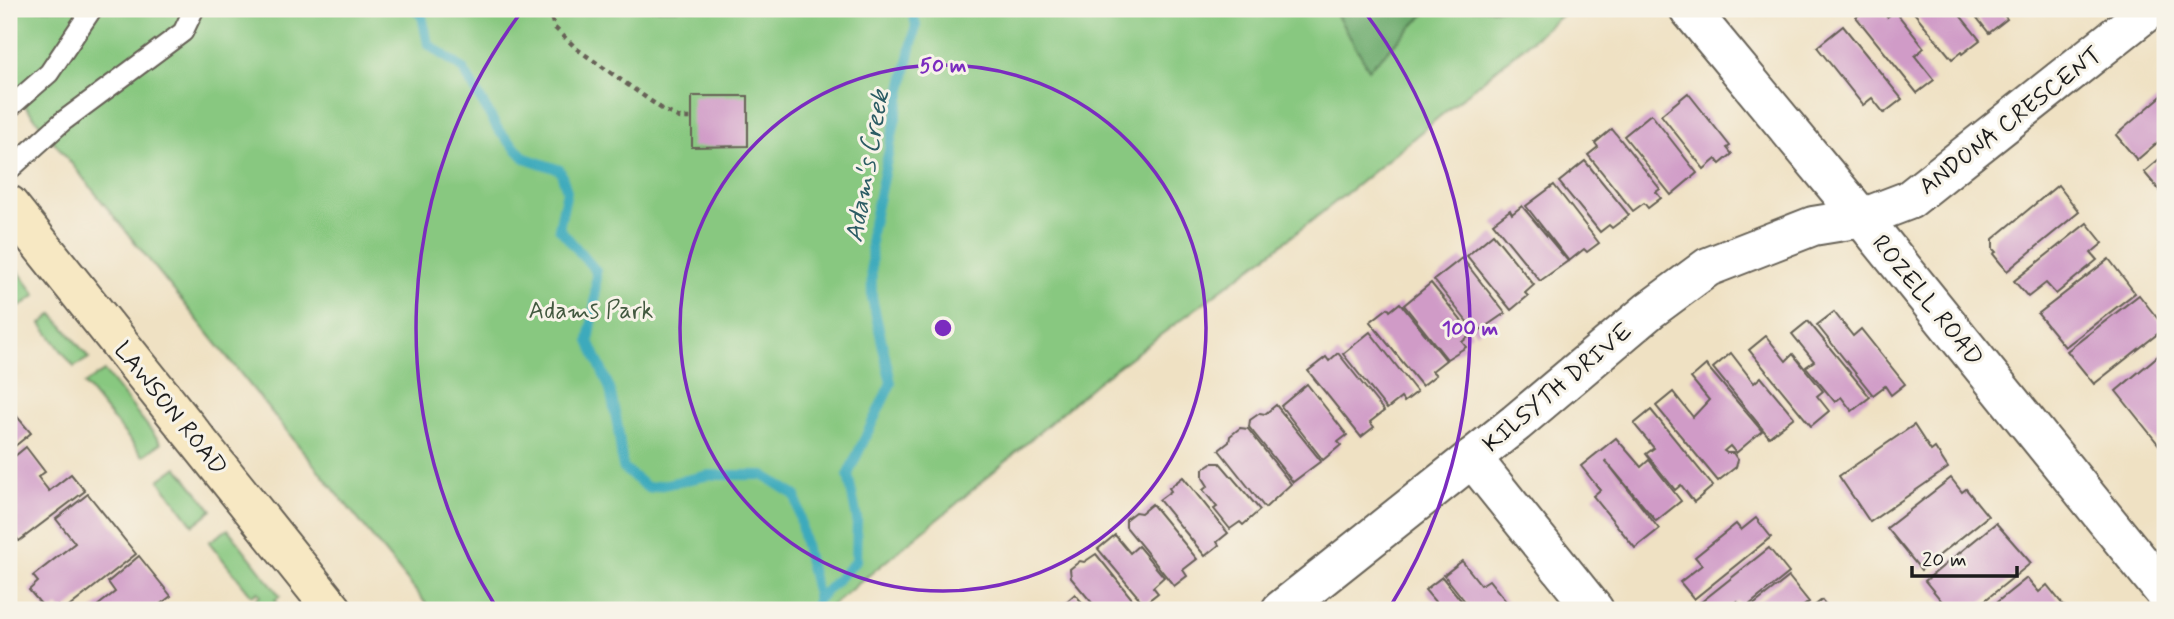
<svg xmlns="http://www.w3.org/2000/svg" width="2174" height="619" viewBox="0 0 2174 619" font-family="Mynerve,sans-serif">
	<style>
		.green { fill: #88c880; stroke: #52724e; stroke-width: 2 }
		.forest { fill: #6eac6e; stroke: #456445; stroke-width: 2 }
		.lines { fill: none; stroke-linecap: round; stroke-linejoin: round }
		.stream { stroke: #3daabc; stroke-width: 10 }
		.building { fill: #d09bc7 }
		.lane-casing { stroke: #666156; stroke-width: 23 }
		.street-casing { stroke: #666156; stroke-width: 42 }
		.secondary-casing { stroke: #666156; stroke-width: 42 }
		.path { stroke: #666156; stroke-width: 4.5; stroke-dasharray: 5 5; stroke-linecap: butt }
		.lane { stroke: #fff; stroke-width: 19 }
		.street { stroke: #fff; stroke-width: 38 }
		.secondary { stroke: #f7e8c3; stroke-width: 38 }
		.ring { fill: none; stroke: #7b2cbf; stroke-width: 3.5 }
		.labels { text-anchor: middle; stroke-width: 6; stroke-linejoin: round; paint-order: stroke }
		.street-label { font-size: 24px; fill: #1c1c1c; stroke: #f7f3e8 }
		.park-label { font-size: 24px; fill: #42583f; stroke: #f7f3e8 }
		.water-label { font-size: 26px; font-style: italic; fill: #2b5c64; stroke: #f7f3e8 }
		.centre { fill: #7b2cbf; stroke: #f7f3e8; stroke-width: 3.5 }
		.ring-label { font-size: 21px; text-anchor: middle; font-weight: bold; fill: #7b2cbf; stroke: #f7f3e8; stroke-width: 6; stroke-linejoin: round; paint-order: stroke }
	</style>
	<rect width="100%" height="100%" fill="#f7f3e8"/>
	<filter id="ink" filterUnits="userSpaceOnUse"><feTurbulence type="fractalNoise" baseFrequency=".0143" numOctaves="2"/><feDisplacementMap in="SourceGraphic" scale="14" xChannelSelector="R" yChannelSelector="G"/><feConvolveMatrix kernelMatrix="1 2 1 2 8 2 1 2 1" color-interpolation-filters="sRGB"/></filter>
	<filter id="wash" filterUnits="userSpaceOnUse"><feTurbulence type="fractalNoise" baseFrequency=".00686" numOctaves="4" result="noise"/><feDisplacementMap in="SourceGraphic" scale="28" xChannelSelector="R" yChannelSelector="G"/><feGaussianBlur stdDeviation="1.57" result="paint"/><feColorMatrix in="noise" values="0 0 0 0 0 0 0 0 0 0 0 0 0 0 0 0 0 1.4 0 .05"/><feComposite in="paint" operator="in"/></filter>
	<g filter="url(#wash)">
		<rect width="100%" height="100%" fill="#efe1c3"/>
		<g class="green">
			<path d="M9 9H1569L1357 185 1273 251 1096 383 955 505 826 610H431L9 86Z"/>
			<path d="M9 259 36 295 21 306 9 290Z"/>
			<path d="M53 314 89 358 74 367 41 324Z"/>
			<path d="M104 371 161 443 143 456 84 384Z"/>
			<path d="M177 467 212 510 193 525 159 480Z"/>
			<path d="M228 529 280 596 275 600 281 609 279 610H264L255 600 260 596 258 592 252 596 209 542Z"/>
		</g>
		<path class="forest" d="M1333 9H1430L1369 69Z"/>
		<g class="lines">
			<g class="stream">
				<path d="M414 9 422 16 428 44 463 69 499 131 525 158 560 170 567 191 559 228 596 271 595 304 589 341 610 389 618 428 623 468 648 488 710 475H763L796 496 804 541 818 599"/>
				<path d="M813 610 818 599 856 561 857 519 848 474 891 383 872 298 871 233 916 25 912 9"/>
			</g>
		</g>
		<g id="blocks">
			<g class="building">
				<path d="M1866 9H1881L1887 17 1895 11 1924 48 1915 56 1934 80 1917 93 1856 17Z"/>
				<path d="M1911 9H1955L1980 40 1962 54 1961 52 1952 59Z"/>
				<path d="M1970 9H1999L2007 19 1989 33Z"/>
				<path d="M1843 26 1902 99 1884 113 1872 98 1863 105 1817 47Z"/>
				<path d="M1688 93 1730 146 1727 148 1732 154 1720 164 1716 159 1704 169 1661 115Z"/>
				<path d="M2165 93V136L2137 160 2116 135Z"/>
				<path d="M692 96H748V146L692 147Z"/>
				<path d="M1651 114 1697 173 1671 195 1624 136Z"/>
				<path d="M1612 129 1660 189 1656 192 1661 198 1648 208 1644 203 1633 211 1588 155 1598 147 1595 143Z"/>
				<path d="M2165 154V197L2144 172Z"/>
				<path d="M1585 161 1629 215 1612 228 1609 225 1600 232 1559 182Z"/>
				<path d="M1554 185 1599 243 1587 252 1584 249 1569 261 1526 206Z"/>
				<path d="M2058 185 2079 212 2007 271 1993 254 1996 252 1993 249V239Z"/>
				<path d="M1522 206 1568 261 1540 281 1493 223 1510 210 1512 214Z"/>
				<path d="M2087 223 2103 243 2091 253 2097 260 2056 294 2046 283 2028 297 2014 281Z"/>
				<path d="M1493 234 1534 285 1525 293 1528 296 1511 310 1467 256Z"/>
				<path d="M1462 258 1505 313 1476 333 1434 280Z"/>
				<path d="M2109 259 2135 293 2065 347 2038 314Z"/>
				<path d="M1431 283 1472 334 1462 342 1466 347 1447 359 1404 305Z"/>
				<path d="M2139 295 2165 328 2094 384 2067 351Z"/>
				<path d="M1400 303 1446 360 1432 371 1436 375 1422 386 1370 322 1388 308 1390 311Z"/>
				<path d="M1834 312 1853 336 1861 329 1905 384 1891 395 1885 386 1873 395 1817 325Z"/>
				<path d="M1808 321 1870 397 1852 411 1841 397 1835 402 1806 367 1814 361 1792 334Z"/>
				<path d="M1370 332 1417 392 1404 402 1401 398 1387 409 1343 354Z"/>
				<path d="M1766 336 1786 361 1793 354 1823 391 1817 396 1829 411 1811 426 1749 350Z"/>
				<path d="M2165 350V448L2163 450 2116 391Z"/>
				<path d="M1338 353 1384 411 1370 422 1374 427 1361 437 1308 371 1326 357 1329 361Z"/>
				<path d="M1731 353 1754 383 1761 377 1794 417 1769 437 1713 368Z"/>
				<path d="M1706 365 1762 431 1736 453 1730 446 1724 451 1727 453H1733L1738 460 1736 467 1718 481 1656 406 1673 392 1693 417 1709 400 1691 378Z"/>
				<path d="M1307 384 1347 435 1338 442 1341 445 1323 460 1281 406Z"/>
				<path d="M1276 405 1321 461 1293 482 1249 427 1250 420 1260 413 1265 414Z"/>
				<path d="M9 407 31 433 9 451Z"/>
				<path d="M1651 410 1713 486 1694 502 1681 485 1675 490 1646 454 1654 448 1634 424Z"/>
				<path d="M1914 425 1931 451 1935 448 1948 468 1870 522 1839 476Z"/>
				<path d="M1240 428 1248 429 1291 484 1265 508 1219 450 1229 442 1230 436Z"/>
				<path d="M1616 438 1641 467 1649 460 1681 501 1656 521 1605 460 1659 529 1635 548 1593 496 1600 490 1581 466Z"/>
				<path d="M26 447 45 472 38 477 49 491 71 474 85 491 19 541 9 528V461Z"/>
				<path d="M1212 463H1220L1260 510 1243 525 1240 522 1230 529 1214 509 1217 507 1203 490 1208 486 1203 478V469Z"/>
				<path d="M1183 477 1228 533 1217 542 1219 545 1205 556 1159 500 1171 491 1169 488Z"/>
				<path d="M1951 478 1962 492 1966 489 1988 516 1921 570 1887 528Z"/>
				<path d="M88 494 136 554 65 610H61L58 606 53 610H46L29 590 38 582 33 576 75 543 56 519Z"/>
				<path d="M1152 504 1197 559 1183 570 1187 576 1174 586 1126 527V519L1135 512 1141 513Z"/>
				<path d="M1756 518 1771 537 1694 599 1680 582 1702 565 1695 557 1736 524 1741 530Z"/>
				<path d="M1996 523 2031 563 1973 610H1949L1925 581Z"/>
				<path d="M1115 535 1130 553 1138 546 1164 577 1153 587 1158 593 1144 604 1098 549Z"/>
				<path d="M1769 548 1789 573 1744 609 1737 601 1726 610H1705L1700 603Z"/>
				<path d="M1096 554 1141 610H1098L1071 578 1070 569 1080 561 1084 562Z"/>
				<path d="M139 556 171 596 155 608 157 610H92L115 592 108 582Z"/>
				<path d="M1462 561 1481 585 1489 580 1513 610H1472L1444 575Z"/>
				<path d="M1442 577 1469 610H1442L1425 590Z"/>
				<path d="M1789 577 1809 602 1798 610H1747Z"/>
				<path d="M2027 578 2039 592 2047 585 2067 610H1987Z"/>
				<path d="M1075 594 1088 610H1050L1060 602 1065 603Z"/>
				<path d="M1822 600 1830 610H1809Z"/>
			</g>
		</g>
	</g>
	<g filter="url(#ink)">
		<use href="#blocks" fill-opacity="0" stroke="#666156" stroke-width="2"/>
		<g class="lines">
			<g class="lane-casing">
				<g id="lane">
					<path d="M9 108 49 73 92 9"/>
					<path d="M9 170 62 122 183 32 194 9"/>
				</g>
			</g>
			<g class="street-casing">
				<g id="street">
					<path d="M1689 9 1862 218 2165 593"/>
					<path d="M1472 458 1594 610"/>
					<path d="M1281 610 1516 423 1650 310 1708 267 1813 226 1862 218 1909 200 2150 9"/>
				</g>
			</g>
			<g class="secondary-casing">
				<path id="secondary" d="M9 205 333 610"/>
			</g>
			<path class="path" d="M549 9 554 27 577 49 665 111 680 118H692"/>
			<use href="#lane" class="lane"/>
			<use href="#street" class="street"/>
			<use href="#secondary" class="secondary"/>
		</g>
	</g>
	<g class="ring">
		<circle cx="943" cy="328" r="263"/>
		<path d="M496 607A527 527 0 0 1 522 11M1364 11A527 527 0 0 1 1390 607"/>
	</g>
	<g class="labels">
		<g class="street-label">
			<text transform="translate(2010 120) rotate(-38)" y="8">ANDONA CRESCENT</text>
			<text transform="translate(1928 300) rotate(51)" y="8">ROZELL ROAD</text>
			<text transform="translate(1557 387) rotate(-40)" y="8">KILSYTH DRIVE</text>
			<text transform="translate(171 408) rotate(51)" y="8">LAWSON ROAD</text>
		</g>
		<g class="park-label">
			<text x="591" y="318">Adams Park</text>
		</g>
		<g class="water-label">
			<text transform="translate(866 166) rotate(-80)" y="9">Adam's Creek</text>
		</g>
	</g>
	<circle cx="943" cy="328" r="10" class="centre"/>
	<g class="ring-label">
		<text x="943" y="72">50 m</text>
		<text x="1470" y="335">100 m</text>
	</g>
	<rect width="2174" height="619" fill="none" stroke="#f7f3e8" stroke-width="35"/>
	<path d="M1912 566v10h105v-10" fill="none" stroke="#1c1c1c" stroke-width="3.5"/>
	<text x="1922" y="566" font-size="21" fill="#1c1c1c" stroke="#f7f3e8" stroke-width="5" paint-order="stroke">20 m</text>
</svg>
